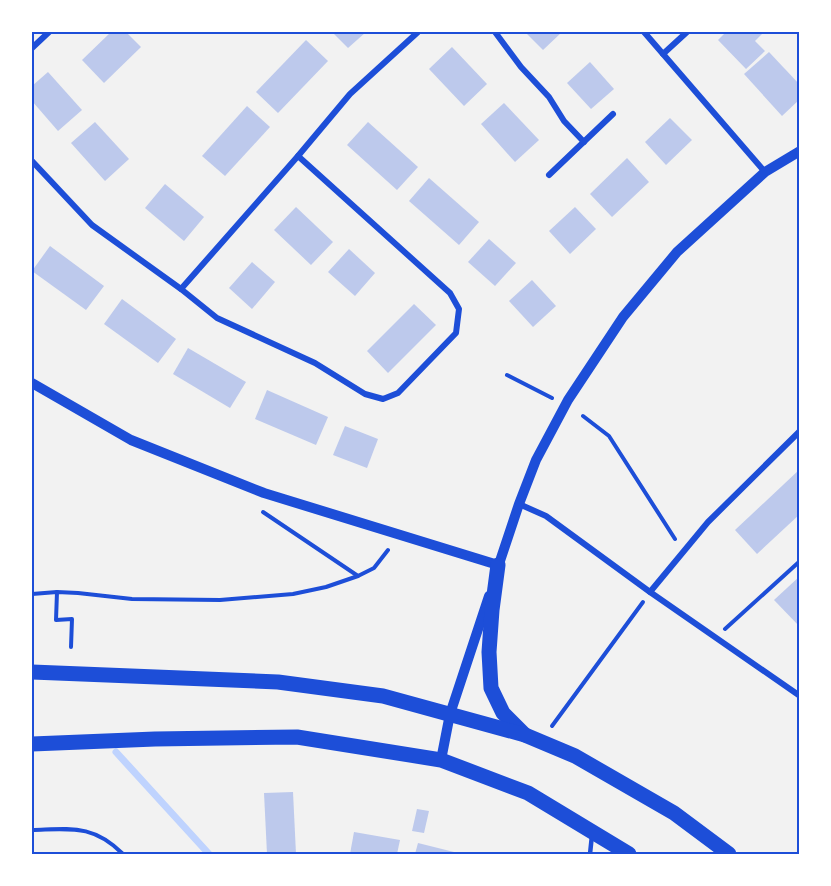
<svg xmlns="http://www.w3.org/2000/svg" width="831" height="886" viewBox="0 0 831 886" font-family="'Times New Roman',serif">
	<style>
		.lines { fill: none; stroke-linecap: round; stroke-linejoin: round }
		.stream { stroke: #bfd3fe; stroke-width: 7 }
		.building { fill: #bdc9ec }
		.path { stroke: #1d4ed8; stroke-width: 4 }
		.service { stroke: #1d4ed8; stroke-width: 4.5 }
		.minor { stroke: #1d4ed8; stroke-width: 6 }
		.tertiary { stroke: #1d4ed8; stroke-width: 10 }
		.primary { stroke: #1d4ed8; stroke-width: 15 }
		.neatline { fill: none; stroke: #1d4ed8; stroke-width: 2 }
	</style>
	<rect width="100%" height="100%" fill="#f2f2f2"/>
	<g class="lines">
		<path class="stream" d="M116 752 209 854"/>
	</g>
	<g class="building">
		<path d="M111 32H126L141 47 104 83 82 60Z"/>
		<path d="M332 32H366L348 48Z"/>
		<path d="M525 32H562L543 50Z"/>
		<path d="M726 32H761L763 33 755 41 765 51 746 69 718 40Z"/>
		<path d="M306 40 328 61 278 113 256 92Z"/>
		<path d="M452 47 487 84 464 106 429 69Z"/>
		<path d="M769 52 800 85V99L782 116 744 74Z"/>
		<path d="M590 62 614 89 591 109 567 83Z"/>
		<path d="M48 72 82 110 58 131 32 101V86Z"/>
		<path d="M504 103 539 140 515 162 481 124Z"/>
		<path d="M247 106 270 127 225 176 202 156Z"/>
		<path d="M670 118 692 140 666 165 645 142Z"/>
		<path d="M95 122 129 159 105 181 71 143Z"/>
		<path d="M368 122 418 167 397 190 347 145Z"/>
		<path d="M627 158 649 182 612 217 590 194Z"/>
		<path d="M429 178 479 222 459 245 409 201Z"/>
		<path d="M165 184 204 217 184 241 145 208Z"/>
		<path d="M296 207 333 242 311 265 274 230Z"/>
		<path d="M575 207 596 229 570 254 549 231Z"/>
		<path d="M489 239 516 263 495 286 468 262Z"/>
		<path d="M50 246 104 286 86 310 32 271Z"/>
		<path d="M349 249 375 273 355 296 328 272Z"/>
		<path d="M252 262 275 282 252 309 229 288Z"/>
		<path d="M532 280 556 306 533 327 509 301Z"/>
		<path d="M122 299 176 339 158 363 104 324Z"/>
		<path d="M414 304 436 325 388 373 367 351Z"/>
		<path d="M188 348 246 382 230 408 173 374Z"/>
		<path d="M267 390 328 417 316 445 255 419Z"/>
		<path d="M345 426 378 439 367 468 333 455Z"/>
		<path d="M800 469V514L757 554 735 530Z"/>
		<path d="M800 576V627L774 600Z"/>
		<path d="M293 792 296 854H267L264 793Z"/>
		<path d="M417 809 429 811 424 833 412 831Z"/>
		<path d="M354 832 400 840 397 854H350Z"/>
		<path d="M418 843 462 854H415Z"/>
	</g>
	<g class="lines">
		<g class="path">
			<path d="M507 375 552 398"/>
			<path d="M583 416 609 436 675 539"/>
			<path d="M263 512 358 576"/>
			<path d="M57 592 56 620 72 619 71 647"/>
			<path d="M32 594 57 592 78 593 132 599 220 600 293 594 326 587 358 576 374 568 388 550"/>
			<path d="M725 629 800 561"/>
			<path d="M552 726 643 602"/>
			<path d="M32 830C71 829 93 824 123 854"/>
		</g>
		<path class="service" d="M590 854 592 835"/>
		<g class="minor">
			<path d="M495 32 521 67 549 97 564 121 584 142"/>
			<path d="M644 32 765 172"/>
			<path d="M32 48 49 32"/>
			<path d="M663 54 687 32"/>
			<path d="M32 161 92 225 181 289 217 318 315 363 365 394 383 399 398 393 456 333 459 309 450 293 298 156"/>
			<path d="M549 175 613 114"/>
			<path d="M181 289 298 156 350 94 418 32"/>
			<path d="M519 504 546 516 650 592 800 696"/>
			<path d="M650 592 708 522 800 431"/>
		</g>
		<g class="tertiary">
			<path d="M32 383 131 440 264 493 498 565"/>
			<path d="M497 570 519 504 536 460 568 400 623 317 677 252 765 172 800 151"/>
			<path d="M441 760 450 714 489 596"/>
		</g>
		<g class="primary">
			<path d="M498 565 492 610 489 652 491 688 503 713 525 735"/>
			<path d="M32 672 278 682 383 696 525 735 575 756 674 813 729 854"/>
			<path d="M32 744 155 739 297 737 441 760 528 793 629 854"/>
		</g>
	</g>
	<rect width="831" height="886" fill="none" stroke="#ffffff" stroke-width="66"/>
	<rect x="33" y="33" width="765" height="820" class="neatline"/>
</svg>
